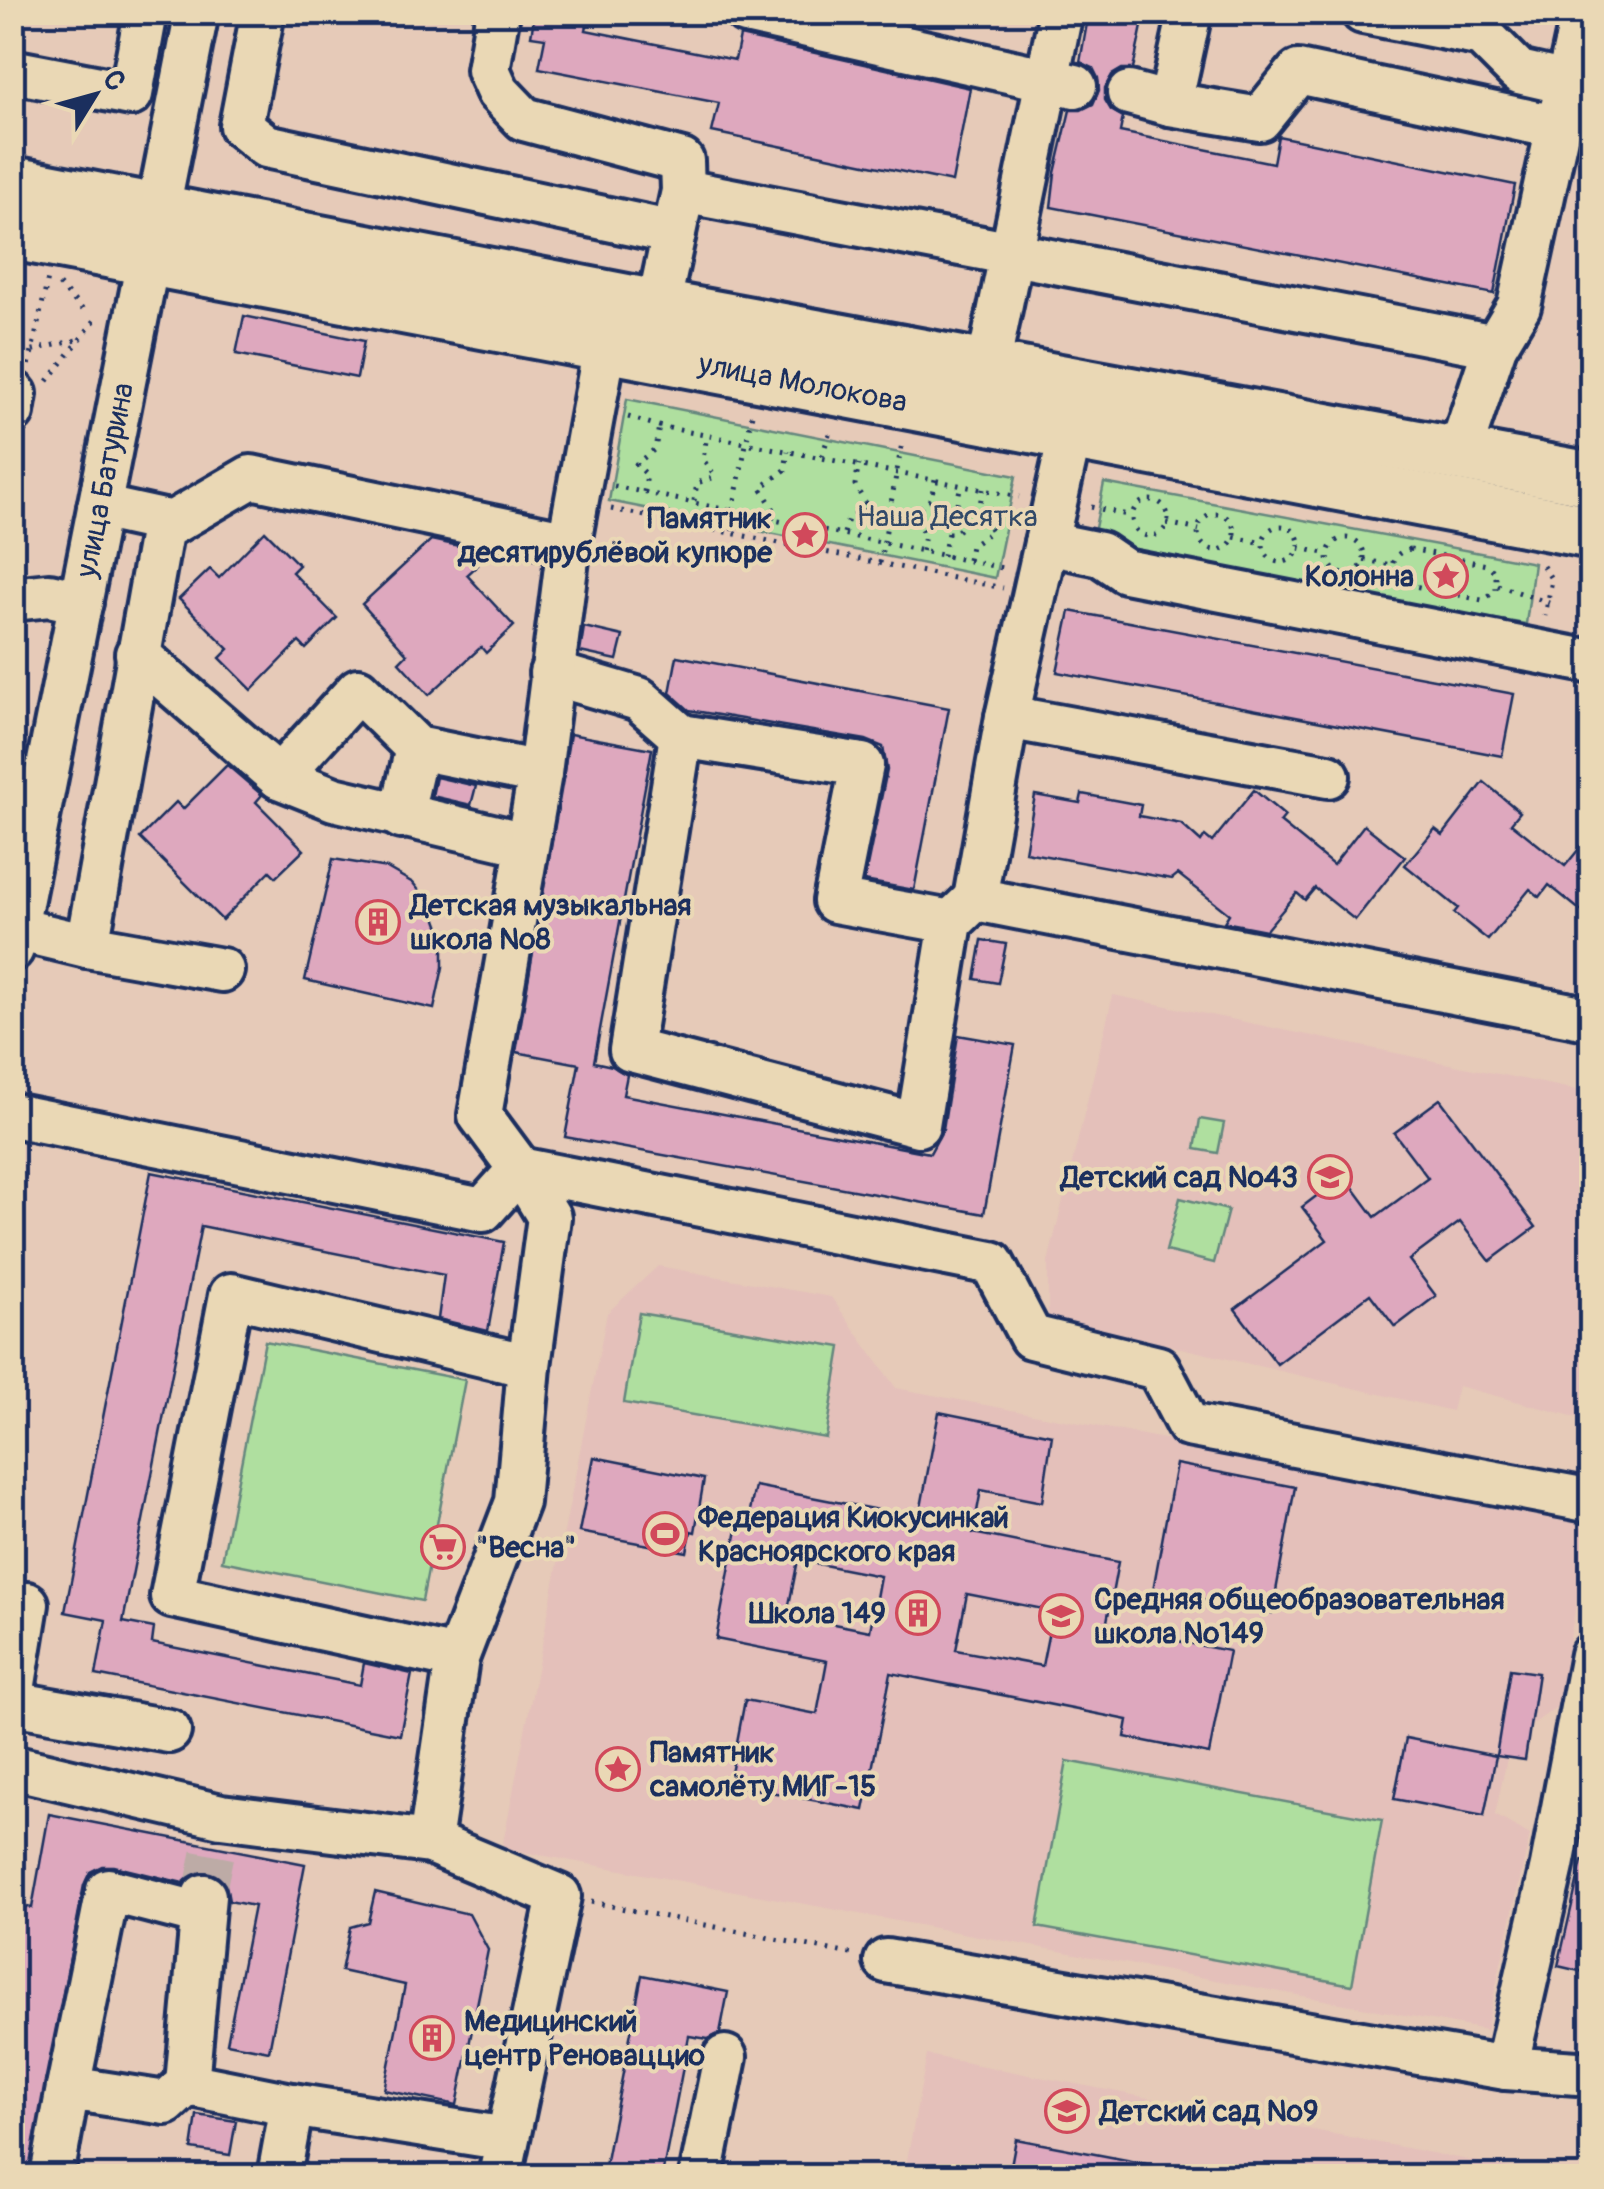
<svg xmlns="http://www.w3.org/2000/svg" width="1604" height="2189" viewBox="0 0 1604 2189" font-family="Pangolin,sans-serif">
	<style>
		.built { fill: #e4c0ba }
		.green { fill: #afdf9f; stroke: #65877e; stroke-width: 2.5 }
		.building { fill: #dea8be; stroke: #1b2f5e; stroke-width: 2.5; fill-rule: evenodd }
		.lines { fill: none; stroke-linecap: round; stroke-linejoin: round }
		.minor-tunnel { stroke: #bdaba6; stroke-width: 42; stroke-dasharray: 42 21; stroke-linecap: butt }
		.minor-casing { stroke: #1b2f5e; stroke-width: 50 }
		.major-casing { stroke: #1b2f5e; stroke-width: 60 }
		.path { stroke: #1b2f5e; stroke-width: 5; stroke-dasharray: 2.5 8; stroke-linecap: butt }
		.minor { stroke: #ead8b5; stroke-width: 42 }
		.major { stroke: #ead8b5; stroke-width: 52 }
		.labels { text-anchor: middle; stroke-width: 8; stroke-linejoin: round; paint-order: stroke }
		.street-label { font-size: 30px; fill: #1b2f5e; stroke: #ead8b5 }
		.park-label { font-size: 30px; fill: #314968; stroke: #ead8b5 }
		.poi-label { font-size: 30px; font-weight: bold; fill: #1b2f5e; stroke: #ead8b5; text-anchor: start }
	</style>
	<rect width="100%" height="100%" fill="#e6cab8"/>
	<filter id="ink" filterUnits="userSpaceOnUse"><feTurbulence type="fractalNoise" baseFrequency=".01" numOctaves="2"/><feDisplacementMap in="SourceGraphic" scale="20" xChannelSelector="R" yChannelSelector="G"/><feConvolveMatrix kernelMatrix="1 2 1 2 8 2 1 2 1" color-interpolation-filters="sRGB"/></filter>
	<g filter="url(#ink)">
		<g class="built">
			<path d="M1113 995 1591 1093V1421L1458 1386 1452 1411 1048 1317V1262Z"/>
			<path d="M658 1266 831 1297 896 1388 1591 1520 1558 1706 1511 1740 1495 1815 1530 1835 1486 2030 502 1848 607 1313Z"/>
			<path d="M927 2055 1509 2168 1507 2176H904Z"/>
		</g>
		<g class="green">
			<path d="M627 399 1016 476 995 578 609 501Z"/>
			<path d="M1104 483 1534 563 1526 624 1408 605 1092 543Z"/>
			<path d="M1200 1119 1224 1123 1218 1153 1195 1149Z"/>
			<path d="M1180 1198 1228 1210 1214 1263 1166 1251Z"/>
			<path d="M639 1313 841 1347 826 1438 624 1403Z"/>
			<path d="M265 1341 465 1380 422 1601 222 1561Z"/>
			<path d="M1067 1761 1382 1820 1352 1985 1037 1927Z"/>
		</g>
		<g class="building">
			<path d="M535 12H590L586 30 735 60 740 36 970 88 952 182 712 132 719 103 539 68 545 38 531 36Z"/>
			<path d="M1089 12H1145L1133 69H1122L1112 75 1105 88V100L1111 110 1123 117 1120 132 1273 163 1278 136 1515 185 1494 294 1051 207 1055 173 1070 110H1081L1093 104 1099 90 1098 78 1093 68 1080 62Z"/>
			<path d="M244 316 364 341 357 378 236 354Z"/>
			<path d="M265 531 299 565 292 572 337 618 306 649 299 642 252 690 220 658 229 649 179 599 210 569 219 578Z"/>
			<path d="M431 540 459 546 477 566 467 575 514 626 486 653 481 647 429 695 399 662 407 654 362 604Z"/>
			<path d="M1070 611 1514 694 1502 756 1057 672Z"/>
			<path d="M584 627 623 636 617 660 580 652Z"/>
			<path d="M677 656 949 708 914 890 864 881 887 770 883 747 866 740 689 710 670 693Z"/>
			<path d="M570 734 652 749 594 1062 612 1066 627 1075 623 1095 930 1153 943 1129 958 1035 1015 1045 984 1214 565 1137 579 1064 516 1052Z"/>
			<path d="M227 765 262 795 256 802 304 850 276 877 270 871 222 920 140 838 176 802 183 809Z"/>
			<path d="M436 777 476 786 471 805 432 796Z"/>
			<path d="M1484 782 1520 812 1511 823 1565 866 1592 833V899L1581 911 1549 885 1540 897 1530 889 1488 940 1454 913 1458 908 1405 865 1435 829 1443 835Z"/>
			<path d="M1254 790 1285 816 1280 822 1333 865 1364 825 1405 857 1355 920 1315 888 1305 900 1297 893 1266 930 1224 922 1229 914 1178 874 1172 879 1025 852 1035 795 1080 803 1082 794 1141 805 1139 816 1181 824 1201 842 1205 836 1212 842Z"/>
			<path d="M333 859 387 868 413 883 433 908 443 936V967L434 1009 305 980Z"/>
			<path d="M982 940 1006 944 998 983 975 979Z"/>
			<path d="M1440 1099 1536 1227 1490 1261 1460 1222 1409 1260 1436 1296 1395 1327 1370 1294 1277 1364 1235 1309 1327 1240 1302 1207 1344 1175 1375 1217 1428 1178 1394 1133Z"/>
			<path d="M151 1172 504 1242 488 1331 438 1319 444 1275 201 1226 123 1622 154 1628 152 1643 360 1685 364 1663 412 1674 400 1735 96 1675 106 1620 65 1612Z"/>
			<path d="M939 1412 1052 1435 1042 1502 981 1490 973 1533 1118 1562 1106 1627 1229 1651 1209 1754 1125 1737 1128 1720 891 1673 864 1810 729 1784 745 1700 817 1714 827 1661 716 1639 739 1519 748 1521 755 1486 919 1518ZM798 1560 880 1576 870 1631 787 1615ZM967 1594 1053 1611 1042 1666 956 1650Z"/>
			<path d="M594 1457 704 1479 695 1532 691 1531 687 1552 579 1532Z"/>
			<path d="M1176 1464 1295 1487 1272 1613 1153 1590Z"/>
			<path d="M1510 1669 1538 1673 1525 1760 1496 1756Z"/>
			<path d="M1406 1738 1496 1756 1484 1816 1394 1799Z"/>
			<path d="M49 1814 305 1864 269 2051 227 2043 254 1906 229 1901 226 1885 219 1876 207 1871 193 1874 183 1883 113 1866H102L90 1872 84 1885 28 2176H12V1904L32 1908Z"/>
			<path d="M1582 1861 1592 1862V1974L1558 1966Z"/>
			<path d="M375 1892 469 1914 488 1950 457 2105 384 2090 405 1985 341 1971 350 1927 368 1922Z"/>
			<path d="M642 1975 728 1992 720 2033 708 2039 689 2036 662 2176H603Z"/>
			<path d="M197 2115 236 2121 230 2155 192 2149Z"/>
			<path d="M1016 2139 1153 2165 1152 2176H1009Z"/>
		</g>
		<g class="lines">
			<path class="minor-tunnel" d="M204 1896 214 1846"/>
			<g class="minor-casing">
				<g id="minor">
					<path d="M263 12 241 126 266 146 674 233"/>
					<path d="M498 12 488 70 498 92 524 119 682 161 683 191 658 307"/>
					<path d="M746 12 1075 86"/>
					<path d="M1363 12 1482 35 1519 72 1567 83"/>
					<path d="M12 71 131 94 146 12"/>
					<path d="M1129 93 1170 104 1260 119 1298 72 1556 127"/>
					<path d="M1170 104 1190 12"/>
					<path d="M683 191 1495 346"/>
					<path d="M988 367 1061 12"/>
					<path d="M12 393 15 394 12 412"/>
					<path d="M1070 436 1007 717 975 899 1592 1019"/>
					<path d="M1459 454 1495 346 1519 306 1583 12"/>
					<path d="M99 507 172 523 251 477 569 543 605 346"/>
					<path d="M1046 543 1100 554 1125 571 1592 662"/>
					<path d="M12 599 49 595 81 602"/>
					<path d="M137 654 279 777 334 799 526 844"/>
					<path d="M551 673 639 699 681 736"/>
					<path d="M1007 717 1328 776"/>
					<path d="M279 777 358 690 417 748 540 773"/>
					<path d="M401 817 417 748"/>
					<path d="M951 922 918 1125 631 1050 681 736 862 765 835 901 951 922 975 899"/>
					<path d="M12 928 87 946 222 970"/>
					<path d="M87 946 163 521"/>
					<path id="s1" d="M12 949 197 12"/>
					<path d="M12 1115 483 1210 520 1169 992 1263 1031 1337 1158 1368 1188 1425 1592 1501"/>
					<path d="M457 1658 172 1596 231 1295 529 1366"/>
					<path d="M12 1696 27 1604"/>
					<path d="M12 1703 169 1731"/>
					<path d="M12 1767 221 1816 430 1842 559 1896 500 2176"/>
					<path d="M430 1842 457 1658 517 1502 529 1366 549 1217 520 1169 480 1115 540 773 569 543"/>
					<path d="M886 1961 1506 2068 1592 2074"/>
					<path d="M1506 2068 1552 1866 1592 1655"/>
					<path d="M187 2084 292 2105 507 2139"/>
					<path d="M68 2088 108 1890 201 1914"/>
					<path d="M52 2176 68 2088 166 2103 187 2084 204 1896"/>
					<path d="M279 2176 292 2105"/>
					<path d="M701 2176 725 2057"/>
				</g>
			</g>
			<g class="major-casing">
				<g id="major">
					<path d="M12 183 658 307 1592 479"/>
					<path id="s2" d="M12 233 1592 532"/>
				</g>
			</g>
			<g class="path">
				<path d="M12 284 29 279"/>
				<path d="M59 285 87 314"/>
				<path d="M12 355 77 340"/>
				<path d="M29 365 48 278"/>
				<path d="M48 381 98 316"/>
				<path d="M628 417 659 426 1019 497"/>
				<path d="M822 456 831 428"/>
				<path d="M614 486 798 525 800 521H809L814 528 1007 569"/>
				<path d="M644 492 647 475 636 464 655 449 659 426"/>
				<circle cx="1150" cy="518" r="18"/>
				<path d="M694 501 697 483 715 477 703 459 707 435"/>
				<path d="M1091 507 1132 516"/>
				<path d="M611 509 1003 588"/>
				<circle cx="1216" cy="532" r="18"/>
				<path d="M772 519 775 511 761 488 785 470 788 451"/>
				<path d="M1167 523 1199 530"/>
				<circle cx="1281" cy="544" r="18"/>
				<path d="M733 531V510L752 414"/>
				<path d="M844 533 848 519 868 508 855 485 859 464"/>
				<path d="M948 533H955L962 527V520L955 513"/>
				<path d="M1234 537 1263 543"/>
				<circle cx="1346" cy="556" r="18"/>
				<path d="M1299 548 1329 554"/>
				<path d="M1410 549 1487 565 1496 573V591L1482 600 1400 583C1387 569 1391 553 1410 549Z"/>
				<path d="M922 551 925 535 911 515 931 499 935 479"/>
				<path d="M943 556 948 533 942 521 946 515 955 513 961 484"/>
				<path d="M968 560 971 546 992 531 979 509 983 489"/>
				<path d="M1364 560 1392 565"/>
				<path d="M880 563 902 443"/>
				<path d="M1543 566 1552 580 1545 616"/>
				<path d="M1498 585 1549 603"/>
				<path d="M591 1902 855 1955"/>
			</g>
			<use href="#minor" class="minor"/>
			<use href="#major" class="major"/>
		</g>
	</g>
	<defs>
		<g id="sight-ring" transform="scale(2.25)"><circle r="9.5" fill="#ead8b5" stroke="#d1495b" stroke-width="1.5"/><path d="M0-6L1.8-2.2L6-1.7L2.9 1.2L3.7 5.4L0 3.3L-3.7 5.4L-2.9 1.2L-6-1.7L-1.8-2.2Z" fill="#d1495b"/></g>
		<g id="building-ring" transform="scale(2.25)"><circle r="9.5" fill="#ead8b5" stroke="#d1495b" stroke-width="1.5"/><path d="M-4-6H4V6H1V3H-1V6H-4ZM-2.5-4.3h1.7v1.8h-1.7ZM.8-4.3h1.7v1.8H.8ZM-2.5-1h1.7V.8h-1.7ZM.8-1h1.7V.8H.8Z" fill="#d1495b"/></g>
		<g id="school-ring" transform="scale(2.25)"><circle r="9.5" fill="#ead8b5" stroke="#d1495b" stroke-width="1.5"/><path d="M0-5L7-2L0 1L-7-2ZM-4 1L0 2.5L4 1V4Q0 6-4 4Z" fill="#d1495b"/></g>
		<g id="stadium-ring" transform="scale(2.25)"><circle r="9.5" fill="#ead8b5" stroke="#d1495b" stroke-width="1.5"/><path d="M0-5a6.5 5 0 1 0 0 10a6.5 5 0 1 0 0-10ZM-3.5-1.8h7v3.6h-7Z" fill="#d1495b"/></g>
		<g id="supermarket-ring" transform="scale(2.25)"><circle r="9.5" fill="#ead8b5" stroke="#d1495b" stroke-width="1.5"/><path d="M-6-5.5h2.5l.6 2H6L4.5 2H-2.5L-4.4-4H-6ZM-1.5 3.2a1.3 1.3 0 1 0 .1 0ZM3 3.2a1.3 1.3 0 1 0 .1 0Z" fill="#d1495b"/></g>
	</defs>
	<g fill-rule="evenodd">
		<use href="#sight-ring" x="805" y="535"/>
		<use href="#sight-ring" x="1446" y="576"/>
		<use href="#building-ring" x="378" y="922"/>
		<use href="#school-ring" x="1330" y="1177"/>
		<use href="#stadium-ring" x="665" y="1534"/>
		<use href="#supermarket-ring" x="443" y="1547"/>
		<use href="#building-ring" x="918" y="1613"/>
		<use href="#school-ring" x="1061" y="1616"/>
		<use href="#sight-ring" x="618" y="1769"/>
		<use href="#building-ring" x="432" y="2038"/>
		<use href="#school-ring" x="1067" y="2111"/>
	</g>
	<g class="labels">
		<g class="street-label">
			<text dy="10" stroke="none"><textPath href="#s2" startOffset="805">улица Молокова</textPath></text>
			<text dy="10" stroke="none"><textPath href="#s1" startOffset="478">улица Батурина</textPath></text>
		</g>
		<g class="park-label">
			<text x="947" y="526">Наша Десятка</text>
		</g>
		<g class="poi-label">
			<text x="772" y="528" text-anchor="end">Памятник<tspan x="772" dy="34">десятирублёвой купюре</tspan></text>
			<text x="1414" y="586" text-anchor="end">Колонна</text>
			<text x="410" y="915">Детская музыкальная<tspan x="410" dy="34">школа №8</tspan></text>
			<text x="1298" y="1187" text-anchor="end">Детский сад №43</text>
			<text x="698" y="1527">Федерация Киокусинкай<tspan x="698" dy="34">Красноярского края</tspan></text>
			<text x="476" y="1557">"Весна"</text>
			<text x="1094" y="1609">Средняя общеобразовательная<tspan x="1094" dy="34">школа №149</tspan></text>
			<text x="886" y="1623" text-anchor="end">Школа 149</text>
			<text x="650" y="1762">Памятник<tspan x="650" dy="34">самолёту МИГ-15</tspan></text>
			<text x="464" y="2031">Медицинский<tspan x="464" dy="34">центр Реноваццио</tspan></text>
			<text x="1100" y="2121">Детский сад №9</text>
		</g>
	</g>
	<rect width="1604" height="2189" fill="none" stroke="#ead8b5" stroke-width="50"/>
	<rect x="25" y="25" width="1554" height="2139" fill="none" stroke="#1b2f5e" stroke-width="4" filter="url(#ink)"/>
	<g transform="translate(95 95) rotate(53)" stroke="#ead8b5" stroke-width="8" paint-order="stroke">
	<path d="M0-8L18 38L0 25L-18 38Z" fill="#1b2f5e"/>
	<text y="-15" font-size="28" font-weight="bold" text-anchor="middle" fill="#1b2f5e">С</text>
	</g>
</svg>
